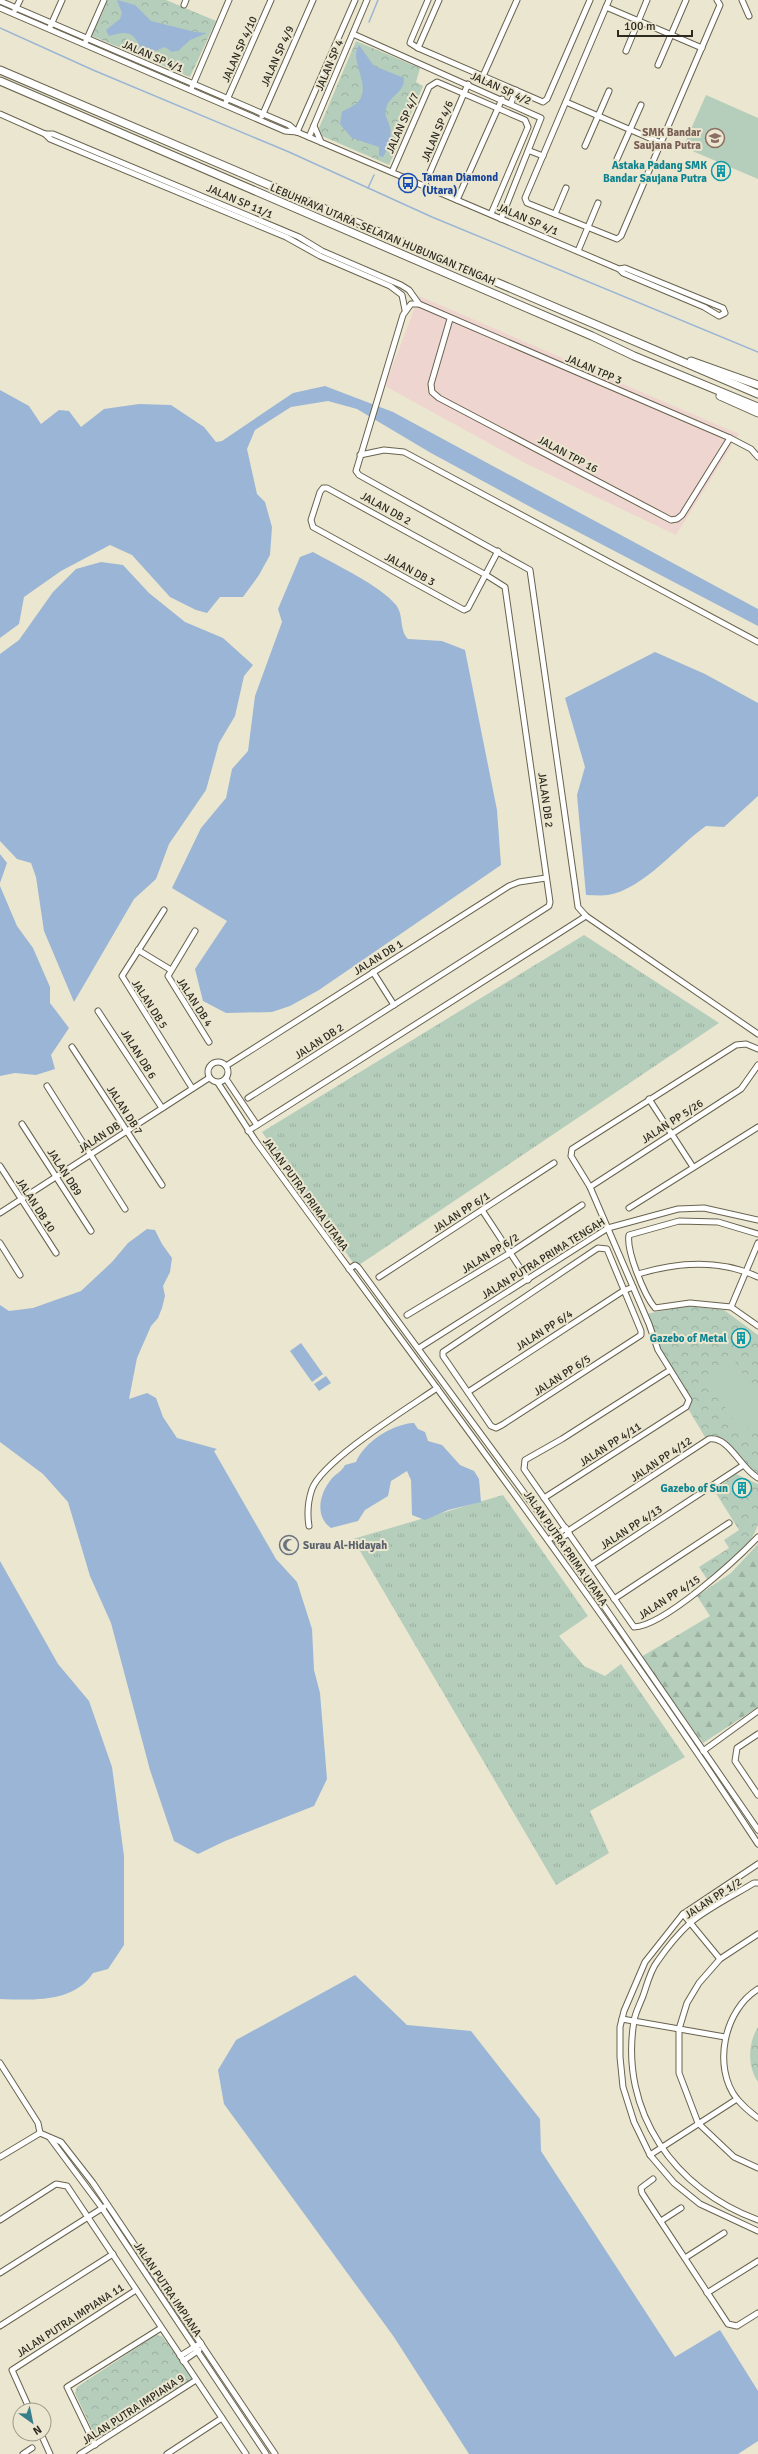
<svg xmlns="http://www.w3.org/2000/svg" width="758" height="2454" viewBox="0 0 758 2454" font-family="Signika,sans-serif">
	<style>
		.industrial { fill: #efd5cf }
		.grass { fill: url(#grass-tufts) }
		.forest { fill: url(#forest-firs) }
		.park { fill: url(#park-crowns) }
		.garden { fill: #b5cdbb }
		.water { fill: #9ab5d5 }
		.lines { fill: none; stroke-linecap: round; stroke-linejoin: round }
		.stream { stroke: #9ab5d5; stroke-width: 1.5 }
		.minor-casing { stroke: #68634f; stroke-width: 7 }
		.highway-casing { stroke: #68634f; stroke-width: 9 }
		.minor { stroke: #fff; stroke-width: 5 }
		.highway { stroke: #fff; stroke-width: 7 }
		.labels { text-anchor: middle; stroke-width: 4; stroke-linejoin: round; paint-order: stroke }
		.street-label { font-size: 11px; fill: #2c2a21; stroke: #ebe6cf }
		.education-label { font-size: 11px; font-weight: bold; fill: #785e54; stroke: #ebe6cf; text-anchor: end }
		.culture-label { font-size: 11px; font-weight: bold; fill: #0d838f; stroke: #ebe6cf; text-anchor: end }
		.transit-label { font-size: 11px; font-weight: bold; fill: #164399; stroke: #ebe6cf; text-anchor: start }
		.worship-label { font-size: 11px; font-weight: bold; fill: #5b616d; stroke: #ebe6cf; text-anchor: start }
	</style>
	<defs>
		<pattern id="grass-tufts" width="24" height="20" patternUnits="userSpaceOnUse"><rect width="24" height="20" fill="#b5cdbb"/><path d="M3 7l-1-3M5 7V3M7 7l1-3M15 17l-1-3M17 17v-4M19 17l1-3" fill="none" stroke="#9cb0a0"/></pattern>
		<pattern id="forest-firs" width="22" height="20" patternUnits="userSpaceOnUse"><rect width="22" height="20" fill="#b5cdbb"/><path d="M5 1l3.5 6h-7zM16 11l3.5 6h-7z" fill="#9cb0a0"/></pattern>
		<pattern id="park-crowns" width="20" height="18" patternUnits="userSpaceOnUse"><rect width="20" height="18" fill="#b5cdbb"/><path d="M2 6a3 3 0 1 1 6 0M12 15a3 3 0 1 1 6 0" fill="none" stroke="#9cb0a0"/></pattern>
	</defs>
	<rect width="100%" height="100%" fill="#ebe6cf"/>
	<path class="industrial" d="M419 296 739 434 676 535 525 463 385 386Z"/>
	<g class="grass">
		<path d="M584 935 719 1023 356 1267 262 1132Z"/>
		<path d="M503 1495 588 1616 559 1636 584 1666 605 1676 621 1664 685 1757 590 1811 609 1853 556 1885 353 1539Z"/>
	</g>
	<path class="forest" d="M758 1544V1707L703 1743 641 1657 710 1616 697 1596 731 1573Z"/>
	<g class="park">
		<path d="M108 0H166L216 21 190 77 92 36Z"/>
		<path d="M356 41 420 68 416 82 423 86 389 165 322 136 319 128Z"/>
		<path d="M687 1306 724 1310 758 1335V1477C737 1466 732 1434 705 1437L687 1407 690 1398 663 1356 646 1314Z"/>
		<path d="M736 1474 758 1484C758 1496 758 1513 758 1524 752 1547 724 1565 707 1579L699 1567 729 1548 724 1540 739 1530 714 1490Z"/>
		<path d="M758 2027V2082C747 2066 748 2043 758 2027Z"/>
		<path d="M156 2335 162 2336 192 2376 190 2381 99 2439 96 2438 75 2393 77 2387Z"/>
	</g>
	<g class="garden">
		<path d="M706 95 758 118V179L683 147Z"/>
		<path d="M402 98 413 103 407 116 397 112Z"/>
		<path d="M733 1358 758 1398V1421L741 1432 705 1376Z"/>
	</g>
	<g class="water">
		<path d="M117 0 135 5 151 21 195 32 207 33 190 40 179 50 172 52 165 47 149 53 142 51C134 32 129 30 109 36L106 30 120 19 122 13Z"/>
		<path d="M359 45 374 66 404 78C405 93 388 96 386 109 384 115 388 121 390 127 392 137 388 149 383 157L379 156V147L352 138 340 124 342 112C347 109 354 106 358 102 373 87 348 60 359 45Z"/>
		<path d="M325 386 393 412 758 609V626L538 511 431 453 357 409 328 401 291 407 255 430 247 449 257 494 265 502 272 527 270 555 259 575 243 597H220L207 613 196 610 170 597 132 555 110 545 61 571 24 597 19 624 0 638V390L29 406 41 424 59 410 69 411 81 427 104 409 139 404 171 405 204 427 216 442 222 441 293 393Z"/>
		<path d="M313 552C336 565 381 586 396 605 404 615 399 630 408 639L442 641 465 650 497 810 501 865 319 990 290 1006 272 1012 226 1013 203 1001 195 969 227 921 172 888 201 828 226 798 232 769 248 751 255 696 282 622 278 609 300 557Z"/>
		<path d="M101 562 123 565 149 593 185 622 223 638 253 665 244 676 235 716 219 743 206 790 169 844 156 879 134 899 74 1002 44 931 36 877 31 863 17 859 0 841V654L19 640 53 592 76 569Z"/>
		<path d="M655 652 705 674 758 703V796L724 827 706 826C677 846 644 889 608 895 601 896 593 895 586 895L577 795 585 767 565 698Z"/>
		<path d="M0 854 7 863 0 883Z"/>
		<path d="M0 886 17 926 33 948 50 987V1003L69 1028 51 1055 55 1069 36 1075 15 1073 0 1076Z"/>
		<path d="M147 1229 155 1230 162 1244 172 1258 170 1272 163 1286 165 1296 162 1308 158 1318 151 1326 137 1358 129 1399 147 1393 156 1398 163 1417 177 1438 217 1449 214 1451 276 1559 297 1582 312 1629 314 1670 320 1693 327 1779 314 1806 225 1841 198 1854 174 1841 150 1770 111 1623 90 1576 68 1502 43 1474 0 1442V1305L9 1311 33 1308 81 1291 112 1262 128 1243Z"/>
		<path d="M301 1343 323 1374 312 1382 290 1351Z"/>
		<path d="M326 1376 331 1383 319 1391 314 1384Z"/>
		<path d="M414 1423 418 1429 425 1432 428 1441 442 1445 460 1465 474 1471 479 1479 481 1502 448 1510 425 1520 412 1515 411 1480 407 1471 391 1481 388 1496 365 1510 358 1521 331 1528C315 1517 319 1495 330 1481 334 1474 341 1473 345 1465L356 1462C365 1441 393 1424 414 1423Z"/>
		<path d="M0 1561 58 1664 89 1701 112 1767 124 1856V1945L108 1969 93 1973C74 2003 32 2000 0 1999Z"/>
		<path d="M355 1975 407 2025 471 2031 540 2119 541 2151 675 2357 720 2330 758 2391V2441L738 2454H469L394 2337 224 2104 218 2070 236 2040Z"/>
	</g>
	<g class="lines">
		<g class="stream">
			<path d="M369 22 378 0"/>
			<path d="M0 28 93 70 289 152 432 217 758 352"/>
			<path d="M368 188 374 175"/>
		</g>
		<g class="minor-casing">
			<g id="minor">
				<path d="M439 0 418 48 543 102 547 99 590 0"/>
				<path d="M609 0 525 198 527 203 617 239 621 236 720 5 717 0"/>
				<path d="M742 0 749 16"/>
				<path d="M0 1 289 125 297 132"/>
				<path d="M184 5 186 0"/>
				<path d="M606 7 702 48"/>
				<path d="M0 8 285 131 297 132 619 269 623 273 704 307 719 316 725 313 723 308 625 268 619 269"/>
				<path d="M15 10 20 0"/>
				<path d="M50 27 62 0"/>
				<path d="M353 34 541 118 501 219"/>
				<path d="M86 41 104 0"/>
				<path d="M418 48 410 43 411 40 428 0"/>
				<path d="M626 51 647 0"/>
				<path d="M658 65 686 0"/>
				<path d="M483 76 517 0"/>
				<path d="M192 87 229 0"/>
				<path d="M226 102 271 0"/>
				<path d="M566 102 661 143"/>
				<path d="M511 103 516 90"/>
				<path d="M0 114 45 134H53L299 237 322 251 401 285 409 290 419 304 730 438 751 449 758 457"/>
				<path d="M262 116 313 0"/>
				<path d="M314 126 321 142"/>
				<path d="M297 132 355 0"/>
				<path d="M45 134 50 139 286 237 320 256 390 286 402 295 405 310"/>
				<path d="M309 137 367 0"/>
				<path d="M585 146 609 91"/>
				<path d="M530 151 543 156"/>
				<path d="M617 159 641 105"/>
				<path d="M392 172 429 87 437 82 525 120 528 127 491 214"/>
				<path d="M424 186 468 84"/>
				<path d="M457 200 502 99"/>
				<path d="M555 214 566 188"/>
				<path d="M578 251 598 203"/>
				<path d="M419 304H411L403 315 356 471 359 475 530 570 578 907 586 916 758 1034"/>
				<path d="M450 319 431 384 432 392 439 398 671 520 677 519 682 515 730 438"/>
				<path d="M360 455 384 450 404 452 758 642"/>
				<path d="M164 910 122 976 192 1088"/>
				<path d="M195 931 168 976 209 1042"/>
				<path d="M138 950 171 970"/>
				<path d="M373 972 394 1005"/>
				<path d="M98 1011 162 1108"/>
				<path d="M72 1047 162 1185"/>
				<circle cx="218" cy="1072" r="10"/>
				<path d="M226 1066 509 886 519 882 546 878"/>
				<path d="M226 1079 257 1125"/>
				<path d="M218 1083 255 1140C425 1374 600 1603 758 1844"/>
				<path d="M47 1086 125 1209"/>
				<path d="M248 1098 549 906 550 902 505 587 486 575 327 488H323L320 492 311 520 313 527 464 610 468 608 498 551"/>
				<path d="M649 1099 693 1167"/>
				<path d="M22 1124 91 1231"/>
				<path d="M248 1131 586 916"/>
				<path d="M0 1166 56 1253"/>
				<path d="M590 1187 741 1089 758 1065"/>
				<path d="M629 1208 758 1127"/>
				<path d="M482 1210 528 1280"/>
				<path d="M0 1213 209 1078"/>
				<path d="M758 1234 718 1222 679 1221 629 1235C626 1250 644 1295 655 1308L690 1303 731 1307 758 1326"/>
				<path d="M0 1243 20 1275"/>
				<path d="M598 1248 607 1249 641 1331V1335L502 1425 496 1428 491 1426 443 1356V1352Z"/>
				<path d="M349 1269 355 1265 358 1267 555 1535 758 1830"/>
				<path d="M638 1274C678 1262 720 1259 758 1277"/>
				<path d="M379 1277 554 1163"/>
				<path d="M731 1307 758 1243"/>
				<path d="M407 1315 510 1253 582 1205"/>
				<path d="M419 1348 608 1228 678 1209 704 1208 758 1220"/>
				<path d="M670 1370 562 1439 525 1460 524 1469 634 1627C664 1626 736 1560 758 1537"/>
				<path d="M468 1392 623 1291 633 1287"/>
				<path d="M544 1498 686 1407 689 1400 658 1350 649 1324 590 1187 571 1156 572 1149 736 1045 746 1044 758 1049"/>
				<path d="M309 1526C307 1514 308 1501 312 1489 323 1460 408 1408 437 1388"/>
				<path d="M568 1531 709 1439C729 1436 740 1468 758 1478"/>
				<path d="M548 1540 566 1528"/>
				<path d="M557 1541 569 1533"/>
				<path d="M591 1565 742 1466"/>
				<path d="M614 1599 729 1523"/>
				<path d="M758 1734 737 1748 735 1761 758 1795"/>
				<path d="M703 1751 758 1711"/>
				<path d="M758 1864 683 1914 645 1962 624 2011 620 2027V2057L623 2087 634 2122 650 2155 674 2183 700 2204 758 2231"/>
				<path d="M758 1883H754C736 1894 706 1909 690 1923 678 1934 666 1949 657 1962 650 1971 647 1985 643 1996 640 2004 635 2013 634 2021 619 2112 675 2190 758 2220"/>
				<path d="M683 1914 720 1959"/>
				<path d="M758 1934 720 1959 699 1983 687 2003 679 2029V2073L698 2123 734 2157 758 2168"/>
				<path d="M758 1989C724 2010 712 2067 737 2099 743 2106 751 2113 758 2118"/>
				<path d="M622 2019 725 2037"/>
				<path d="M0 2063 38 2123 40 2133"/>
				<path d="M50 2138 102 2208 266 2454"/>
				<path d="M650 2155 737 2099"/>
				<path d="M0 2157 40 2133 61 2142 93 2183 275 2454"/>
				<path d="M653 2179 641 2188 642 2193 728 2324 737 2326 758 2313"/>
				<path d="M0 2220 56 2184 67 2186 246 2454"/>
				<path d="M661 2221 681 2208"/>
				<path d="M685 2258 724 2233"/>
				<path d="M0 2273 104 2207"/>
				<path d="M707 2293 758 2261"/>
				<path d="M0 2326 113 2254"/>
				<path d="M180 2356 201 2343"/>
				<path d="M183 2361 199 2350"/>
				<path d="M30 2410 12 2370 136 2290"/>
				<path d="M41 2434 50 2454"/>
				<path d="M95 2445 67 2387 161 2328"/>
				<path d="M23 2454 32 2448"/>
				<path d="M80 2454 196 2380"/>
				<path d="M167 2454 222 2418"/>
			</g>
		</g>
		<g class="highway-casing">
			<g id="highway">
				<path d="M0 70 758 394"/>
				<path d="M0 81 592 336 634 356 758 407"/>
				<path d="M691 361 758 385"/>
				<path d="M720 396 758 413"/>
			</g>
		</g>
		<use href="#minor" class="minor"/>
		<use href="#highway" class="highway"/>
	</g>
	<defs>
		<g id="school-ring" transform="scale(1)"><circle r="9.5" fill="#ebe6cf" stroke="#8d6e63" stroke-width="1.5"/><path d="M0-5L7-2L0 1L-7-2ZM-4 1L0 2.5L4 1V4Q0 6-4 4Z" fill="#8d6e63"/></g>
		<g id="building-ring" transform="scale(1)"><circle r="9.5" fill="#ebe6cf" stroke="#0f9aa8" stroke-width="1.5"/><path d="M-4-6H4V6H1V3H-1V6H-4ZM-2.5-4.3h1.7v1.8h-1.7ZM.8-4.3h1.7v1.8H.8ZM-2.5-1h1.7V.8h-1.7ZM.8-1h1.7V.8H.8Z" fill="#0f9aa8"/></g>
		<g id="bus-ring" transform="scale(1)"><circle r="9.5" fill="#ebe6cf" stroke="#1a4fb4" stroke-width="1.5"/><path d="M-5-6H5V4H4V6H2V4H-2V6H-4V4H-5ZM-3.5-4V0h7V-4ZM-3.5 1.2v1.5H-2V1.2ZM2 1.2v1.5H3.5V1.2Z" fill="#1a4fb4"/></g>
		<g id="mosque-ring" transform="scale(1)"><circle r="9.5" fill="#ebe6cf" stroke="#6b7280" stroke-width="1.5"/><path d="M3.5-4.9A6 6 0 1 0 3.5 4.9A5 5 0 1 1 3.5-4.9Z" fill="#6b7280"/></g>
	</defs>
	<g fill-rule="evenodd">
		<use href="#school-ring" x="715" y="138"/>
		<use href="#building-ring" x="721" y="171"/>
		<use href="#bus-ring" x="408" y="183"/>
		<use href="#building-ring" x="741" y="1338"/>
		<use href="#building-ring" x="742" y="1488"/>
		<use href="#mosque-ring" x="289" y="1545"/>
	</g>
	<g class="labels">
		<g class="street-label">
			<text transform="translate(239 49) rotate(-66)" y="4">JALAN SP 4/10</text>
			<text transform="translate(153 56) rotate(23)" y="4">JALAN SP 4/1</text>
			<text transform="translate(277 56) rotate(-66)" y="4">JALAN SP 4/9</text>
			<text transform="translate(329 65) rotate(-67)" y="4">JALAN SP 4</text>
			<text transform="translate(501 88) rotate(24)" y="4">JALAN SP 4/2</text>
			<text transform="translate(402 123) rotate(-66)" y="4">JALAN SP 4/7</text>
			<text transform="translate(437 131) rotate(-67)" y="4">JALAN SP 4/6</text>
			<text transform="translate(240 201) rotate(23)" y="4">JALAN SP 11/1</text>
			<text transform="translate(528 219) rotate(23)" y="4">JALAN SP 4/1</text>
			<text transform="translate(383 234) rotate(23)" y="4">LEBUHRAYA UTARA–SELATAN HUBUNGAN TENGAH</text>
			<text transform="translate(594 369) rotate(23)" y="4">JALAN TPP 3</text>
			<text transform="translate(568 454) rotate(28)" y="4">JALAN TPP 16</text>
			<text transform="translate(386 508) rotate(29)" y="4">JALAN DB 2</text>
			<text transform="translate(410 569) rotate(29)" y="4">JALAN DB 3</text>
			<text transform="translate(546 800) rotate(82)" y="4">JALAN DB 2</text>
			<text transform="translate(378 957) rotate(-32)" y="4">JALAN DB 1</text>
			<text transform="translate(195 1002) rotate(57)" y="4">JALAN DB 4</text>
			<text transform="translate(150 1004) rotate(57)" y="4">JALAN DB 5</text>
			<text transform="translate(319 1041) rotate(-33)" y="4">JALAN DB 2</text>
			<text transform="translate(139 1054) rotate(58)" y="4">JALAN DB 6</text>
			<text transform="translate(125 1110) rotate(57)" y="4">JALAN DB 7</text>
			<text transform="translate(672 1121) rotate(-33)" y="4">JALAN PP 5/26</text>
			<text transform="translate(99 1137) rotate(-33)" y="4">JALAN DB</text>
			<text transform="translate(65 1172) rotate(57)" y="4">JALAN DB9</text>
			<text transform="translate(306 1194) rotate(54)" y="4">JALAN PUTRA PRIMA UTAMA</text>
			<text transform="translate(36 1205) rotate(57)" y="4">JALAN DB 10</text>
			<text transform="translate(461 1212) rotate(-33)" y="4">JALAN PP 6/1</text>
			<text transform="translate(490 1253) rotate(-32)" y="4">JALAN PP 6/2</text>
			<text transform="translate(543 1258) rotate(-32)" y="4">JALAN PUTRA PRIMA TENGAH</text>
			<text transform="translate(544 1330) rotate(-33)" y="4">JALAN PP 6/4</text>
			<text transform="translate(562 1375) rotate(-33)" y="4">JALAN PP 6/5</text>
			<text transform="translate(610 1444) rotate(-33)" y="4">JALAN PP 4/11</text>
			<text transform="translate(661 1459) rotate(-34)" y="4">JALAN PP 4/12</text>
			<text transform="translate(631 1527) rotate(-33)" y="4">JALAN PP 4/13</text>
			<text transform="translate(566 1548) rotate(55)" y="4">JALAN PUTRA PRIMA UTAMA</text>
			<text transform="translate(669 1597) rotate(-33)" y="4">JALAN PP 4/15</text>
			<text transform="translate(713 1898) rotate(-33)" y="4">JALAN PP 1/2</text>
			<text transform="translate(168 2289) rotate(56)" y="4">JALAN PUTRA IMPIANA</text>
			<text transform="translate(70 2320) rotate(-33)" y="4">JALAN PUTRA IMPIANA 11</text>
			<text transform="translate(133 2409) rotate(-33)" y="4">JALAN PUTRA IMPIANA 9</text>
		</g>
		<g class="education-label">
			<text x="701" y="136">SMK Bandar<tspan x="701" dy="13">Saujana Putra</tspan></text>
		</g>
		<g class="culture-label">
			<text x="707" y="169">Astaka Padang SMK<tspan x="707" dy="13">Bandar Saujana Putra</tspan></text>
			<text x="727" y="1342">Gazebo of Metal</text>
			<text x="728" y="1492">Gazebo of Sun</text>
		</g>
		<g class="transit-label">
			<text x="422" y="181">Taman Diamond<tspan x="422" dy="13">(Utara)</tspan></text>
		</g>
		<g class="worship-label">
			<text x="303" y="1549">Surau Al-Hidayah</text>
		</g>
	</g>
	<g transform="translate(32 2422) rotate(147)"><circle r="19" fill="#ebe6cf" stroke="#9f9b89"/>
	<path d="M0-3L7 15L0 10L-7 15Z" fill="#397e8c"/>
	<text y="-6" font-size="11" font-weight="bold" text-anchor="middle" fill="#2c2a21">N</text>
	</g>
	<path d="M618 30v6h74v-6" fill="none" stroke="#2c2a21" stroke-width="2"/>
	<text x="624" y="30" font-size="12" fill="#2c2a21" stroke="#ebe6cf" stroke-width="3" paint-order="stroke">100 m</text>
</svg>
